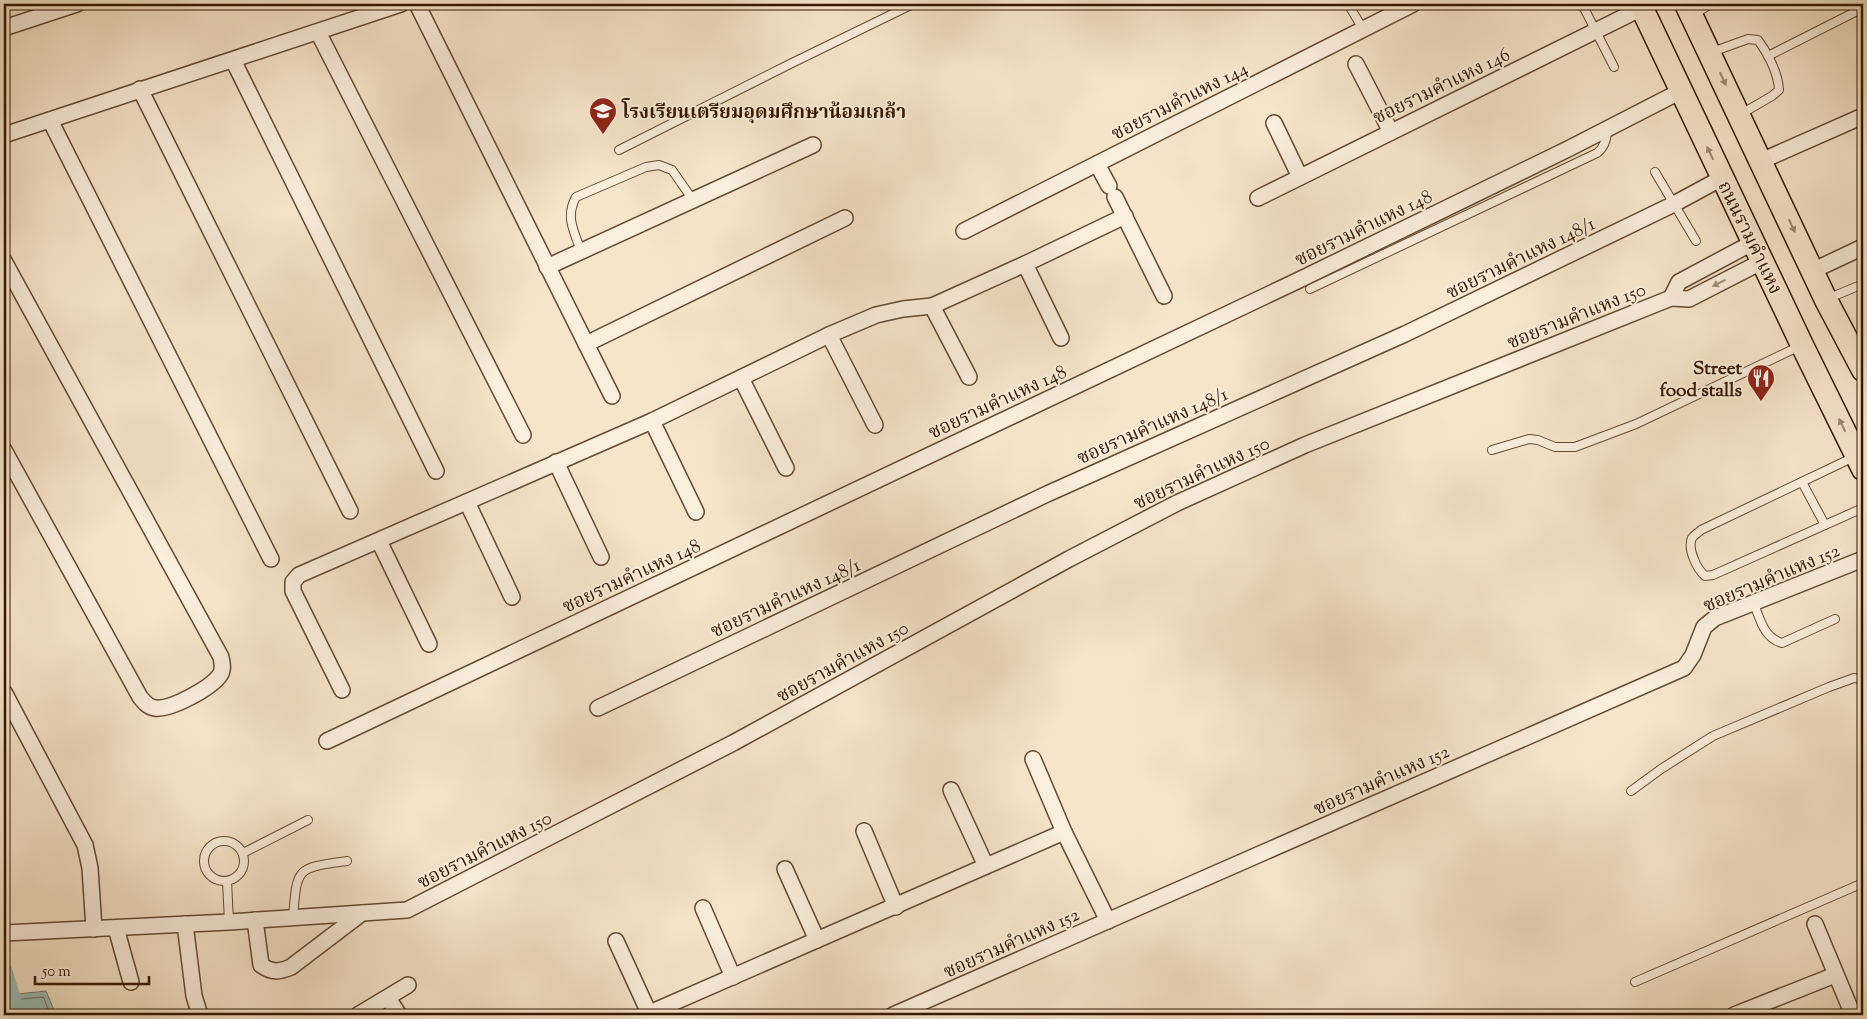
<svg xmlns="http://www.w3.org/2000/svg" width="1867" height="1019" viewBox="0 0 1867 1019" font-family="'Sorts Mill Goudy','Noto Serif Thai',serif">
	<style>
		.water { fill: #9dbfb8; stroke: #737c6f }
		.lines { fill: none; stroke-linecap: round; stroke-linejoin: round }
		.shore { stroke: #686b5c; stroke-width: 1 }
		.canal { stroke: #9dbfb8; stroke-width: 16 }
		.service-casing { stroke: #644a33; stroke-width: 10 }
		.minor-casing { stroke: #644a33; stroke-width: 18 }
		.primary-casing { stroke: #331701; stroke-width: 25 }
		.service { stroke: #faeedd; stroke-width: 8 }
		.minor { stroke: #faeedd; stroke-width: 15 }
		.primary { stroke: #f7e5ca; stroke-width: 22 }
		.oneway { fill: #9f8870 }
		.oneway2 { fill: #a08d7a }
		.labels { text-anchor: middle; stroke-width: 4; stroke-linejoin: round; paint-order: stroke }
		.street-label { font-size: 19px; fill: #331701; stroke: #faeedd }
		.poi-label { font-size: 19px; font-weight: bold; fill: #331701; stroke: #faeedd; text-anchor: start }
	</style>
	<rect width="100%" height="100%" fill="#f7e5ca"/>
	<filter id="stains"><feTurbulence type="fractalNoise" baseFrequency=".004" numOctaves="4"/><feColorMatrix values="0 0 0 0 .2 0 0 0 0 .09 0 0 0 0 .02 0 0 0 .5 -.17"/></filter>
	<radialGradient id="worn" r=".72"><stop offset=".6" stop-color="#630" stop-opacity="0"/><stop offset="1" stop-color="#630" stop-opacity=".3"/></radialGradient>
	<path class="water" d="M46 991 56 1015H5L8 995Z"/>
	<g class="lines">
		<path class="shore" d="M4 1015 10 1012 14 1000 41 997 44 998 50 1015"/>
		<path class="canal" d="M4 970 18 1015"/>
		<g class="service-casing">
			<g id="service">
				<path d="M1348 4 1363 29"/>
				<path d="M1582 4 1614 67"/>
				<path d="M1694 14 1711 4"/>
				<path d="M1712 52 1748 39 1758 40C1768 54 1778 73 1779 90L1772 96 1741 114"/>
				<path d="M1768 56 1863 8"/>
				<path d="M619 150 792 63 913 4"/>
				<path d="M1655 172 1696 241"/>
				<path d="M581 251C574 231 565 217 576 197L646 167 659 165 672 170 693 200"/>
				<path d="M1310 289 1597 153C1605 147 1607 139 1607 129"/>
				<path d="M1827 299 1863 284"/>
				<path d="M1492 450 1529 439 1538 440 1555 447H1575L1636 424 1800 346"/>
				<path d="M1854 457 1701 530C1698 533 1694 535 1692 538 1687 549 1697 569 1705 576L1713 575 1863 508"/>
				<path d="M1802 482 1825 525"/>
				<path d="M1754 604C1760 619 1764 638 1782 643L1835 619"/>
				<path d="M1631 791 1661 769 1713 736 1829 687 1854 678 1863 679"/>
				<circle cx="224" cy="861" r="20"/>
				<path d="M243 853 308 820"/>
				<path d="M227 881 229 922"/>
				<path d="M293 918C297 867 296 868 347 861"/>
				<path d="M1635 982 1863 883"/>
			</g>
		</g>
		<g class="minor-casing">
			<g id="minor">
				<path d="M417 4 612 396"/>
				<path d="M4 28 77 4"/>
				<path d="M318 32 523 435"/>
				<path d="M233 60 436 471"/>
				<path d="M1356 64 1391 132"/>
				<path d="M140 89 350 511"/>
				<path d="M50 120 271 559"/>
				<path d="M1274 123 1300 177"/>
				<path d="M4 135 401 4"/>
				<path d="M1761 161 1863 116"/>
				<path d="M1097 164 1109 186"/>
				<path d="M1115 197 1164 296"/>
				<path d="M1258 198 1642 8"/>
				<path d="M964 231 1413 4"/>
				<path d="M1754 242 1679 282 1671 298 1689 299 1763 261"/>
				<path d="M4 261 221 657C222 663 224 669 220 675 211 688 171 710 155 708 148 707 144 702 140 697L4 450"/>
				<path d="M1025 264 1061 338"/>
				<path d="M547 267 813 145"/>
				<path d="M1812 271 1863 247"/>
				<path d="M932 306 969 377"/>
				<path d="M829 335 875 425"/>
				<path d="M586 344 845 218"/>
				<path d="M741 378 786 468"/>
				<path d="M652 421 696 512"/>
				<path d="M556 462 601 557"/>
				<path d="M467 502 512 597"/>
				<path d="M379 541 429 644"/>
				<path d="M342 690 293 591V582L299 575 652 421 829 335 876 315 903 309 932 306 1025 264 1125 216"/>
				<path d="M4 692 85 845 90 868 94 929"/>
				<path d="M598 708 1047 494 1405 334 1674 204 1722 178"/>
				<path d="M327 741 1297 281 1568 149 1681 91"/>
				<path d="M1033 759 1064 832 1108 921"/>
				<path d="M951 790 986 866"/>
				<path d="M864 831 896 907"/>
				<path d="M785 869 817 940"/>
				<path d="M703 908 733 977"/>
				<path d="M255 920 261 965C272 973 279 972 291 967L362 913"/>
				<path d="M185 924 194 996 200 1015"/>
				<path d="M1815 924 1853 1015"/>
				<path d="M116 928 131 982"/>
				<path d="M4 933 229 922 407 910 733 743 1069 559 1177 503 1305 445 1671 298"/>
				<path d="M616 941 649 1013"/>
				<path d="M388 998 399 1015"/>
				<path d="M358 1015 408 985"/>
				<path d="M645 1015 1064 832"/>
				<path d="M893 1015 1684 668 1693 655 1704 627 1715 618 1863 559"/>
				<path d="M1734 1015 1835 975"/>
			</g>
		</g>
		<g class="primary-casing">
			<g id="primary">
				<path d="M1640 4 1802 345 1863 469"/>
				<path d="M1686 4 1826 300 1863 370"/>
			</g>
		</g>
		<use href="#service" class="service"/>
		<use href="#minor" class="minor"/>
		<use href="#primary" class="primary"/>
	</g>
	<defs><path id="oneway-solid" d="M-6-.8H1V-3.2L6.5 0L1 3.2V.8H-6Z" transform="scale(1.25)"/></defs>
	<g class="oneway">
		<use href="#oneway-solid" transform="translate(1723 79) rotate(65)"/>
		<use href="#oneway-solid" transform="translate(1710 153) rotate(-115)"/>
		<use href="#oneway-solid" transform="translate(1792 226) rotate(65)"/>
		<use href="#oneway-solid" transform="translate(1842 425) rotate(-116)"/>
	</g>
	<use class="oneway2" href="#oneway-solid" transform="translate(1719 283) rotate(153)"/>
	<defs>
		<g id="school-pin" transform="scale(1.4375)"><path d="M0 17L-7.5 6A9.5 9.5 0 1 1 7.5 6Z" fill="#8f2418" stroke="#faeedd"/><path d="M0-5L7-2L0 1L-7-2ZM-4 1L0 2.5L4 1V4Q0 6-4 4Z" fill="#fff"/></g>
		<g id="restaurant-pin" transform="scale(1.4375)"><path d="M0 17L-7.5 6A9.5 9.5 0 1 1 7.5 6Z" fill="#8f2418" stroke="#faeedd"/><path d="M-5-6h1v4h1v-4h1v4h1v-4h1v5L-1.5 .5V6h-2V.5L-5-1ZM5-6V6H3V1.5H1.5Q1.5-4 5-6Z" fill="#fff"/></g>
	</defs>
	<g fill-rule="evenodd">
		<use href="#school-pin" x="603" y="111"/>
		<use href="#restaurant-pin" x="1761" y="378"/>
	</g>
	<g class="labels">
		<g class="street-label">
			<text transform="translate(1441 85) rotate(-26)" y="7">ซอยรามคำแหง 146</text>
			<text transform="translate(1179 100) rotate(-27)" y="7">ซอยรามคำแหง 144</text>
			<text transform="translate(1363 227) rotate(-26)" y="7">ซอยรามคำแหง 148</text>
			<text transform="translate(1751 237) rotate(64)" y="7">ถนนรามคำแหง</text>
			<text transform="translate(1520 257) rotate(-26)" y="7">ซอยรามคำแหง 148/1</text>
			<text transform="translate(1576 315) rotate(-22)" y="7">ซอยรามคำแหง 150</text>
			<text transform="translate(997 401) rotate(-25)" y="7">ซอยรามคำแหง 148</text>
			<text transform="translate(1152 425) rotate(-24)" y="7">ซอยรามคำแหง 148/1</text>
			<text transform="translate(1201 472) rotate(-25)" y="7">ซอยรามคำแหง 150</text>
			<text transform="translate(631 575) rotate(-25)" y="7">ซอยรามคำแหง 148</text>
			<text transform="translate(1771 577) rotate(-23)" y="7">ซอยรามคำแหง 152</text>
			<text transform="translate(785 597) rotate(-25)" y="7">ซอยรามคำแหง 148/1</text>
			<text transform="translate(842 661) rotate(-29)" y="7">ซอยรามคำแหง 150</text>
			<text transform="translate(1381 779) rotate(-24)" y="7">ซอยรามคำแหง 152</text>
			<text transform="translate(484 849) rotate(-27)" y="7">ซอยรามคำแหง 150</text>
			<text transform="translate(1011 942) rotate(-24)" y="7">ซอยรามคำแหง 152</text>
		</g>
		<g class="poi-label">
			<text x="622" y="118">โรงเรียนเตรียมอุดมศึกษาน้อมเกล้า</text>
			<text x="1742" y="374" text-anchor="end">Street<tspan x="1742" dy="22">food stalls</tspan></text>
		</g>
	</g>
	<rect width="1867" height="1019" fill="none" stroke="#f7e5ca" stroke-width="20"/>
	<rect x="5" y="5" width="1857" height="1009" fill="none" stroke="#331701" stroke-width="2.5"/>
	<rect x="10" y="10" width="1847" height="999" fill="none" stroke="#331701"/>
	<path d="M35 976v8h114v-8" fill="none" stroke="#331701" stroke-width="2.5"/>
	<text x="42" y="976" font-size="15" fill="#331701" stroke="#faeedd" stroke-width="4" paint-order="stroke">50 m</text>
	<rect width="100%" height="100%" filter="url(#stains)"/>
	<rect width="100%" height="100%" fill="url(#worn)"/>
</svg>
